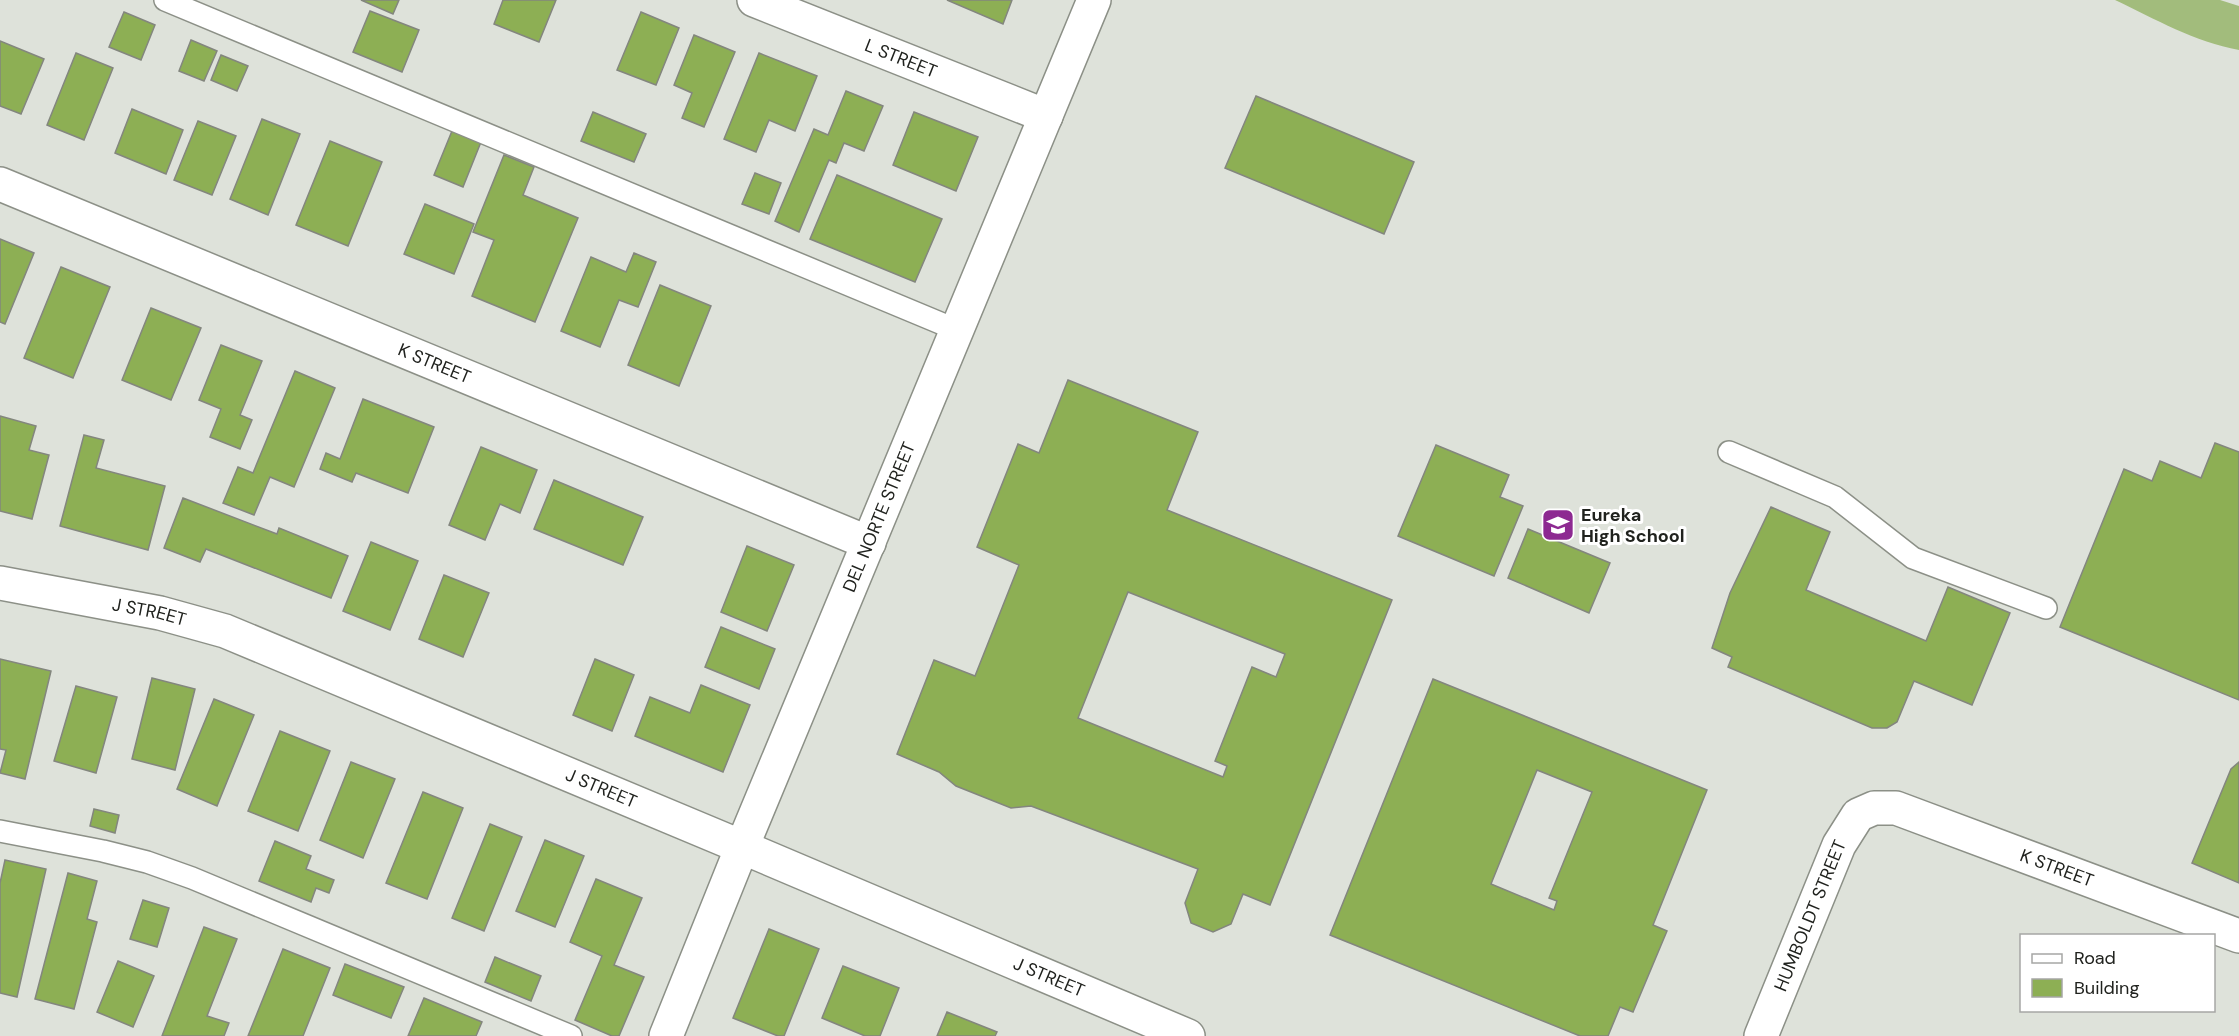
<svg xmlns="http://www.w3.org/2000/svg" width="2239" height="1036" viewBox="0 0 2239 1036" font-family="'DM Sans',sans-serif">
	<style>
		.green { fill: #a2bc7c }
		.building { fill: #8daf54; stroke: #83867e; stroke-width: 1.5; fill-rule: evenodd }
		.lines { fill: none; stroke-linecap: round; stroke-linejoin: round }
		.lane-casing { stroke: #8c9087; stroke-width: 24 }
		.street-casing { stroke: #8c9087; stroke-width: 36 }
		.secondary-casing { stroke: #8c9087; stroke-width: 36 }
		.lane { stroke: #fff; stroke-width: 21 }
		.street { stroke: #fff; stroke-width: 33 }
		.secondary { stroke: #fff; stroke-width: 33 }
		.labels { text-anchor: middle; stroke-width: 6; stroke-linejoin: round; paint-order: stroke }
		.street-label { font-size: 18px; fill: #20221e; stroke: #fff }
		.poi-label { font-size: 18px; font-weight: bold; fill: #20221e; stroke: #fff; text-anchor: start }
	</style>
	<rect width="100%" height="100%" fill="#dee2da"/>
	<path class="green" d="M2115 0H2220L2239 6V50C2195 42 2155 19 2115 0Z"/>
	<g class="building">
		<path d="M361 0H399L393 14Z"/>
		<path d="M503 0H556L539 42 494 24Z"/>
		<path d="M947 0H1012L1003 24Z"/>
		<path d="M370 11 419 30 402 72 353 52Z"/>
		<path d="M124 12 155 25 141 60 109 47Z"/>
		<path d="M641 12 679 28 656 85 617 70Z"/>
		<path d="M694 35 735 52 704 127 682 118 692 93 674 85Z"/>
		<path d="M191 40 217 51 204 81 179 71Z"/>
		<path d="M0 41 44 59 21 114 0 106Z"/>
		<path d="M76 53 113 68 84 140 47 125Z"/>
		<path d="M759 53 817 76 795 131 769 120 756 152 724 139Z"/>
		<path d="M221 55 248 66 237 91 211 80Z"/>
		<path d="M846 91 883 106 864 151 844 143 836 163 829 160 799 232 775 221 814 129 828 135Z"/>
		<path d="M1256 96 1414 162 1384 234 1225 168Z"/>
		<path d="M132 109 183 130 166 174 115 153Z"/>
		<path d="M593 112 646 134 634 162 581 141Z"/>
		<path d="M914 112 978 137 956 191 893 165Z"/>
		<path d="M262 119 300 134 268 215 230 199Z"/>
		<path d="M198 121 236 136 212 195 174 180Z"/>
		<path d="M452 131 481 142 463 187 434 175Z"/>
		<path d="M330 141 382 162 348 246 296 225Z"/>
		<path d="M504 155 534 167 523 195 578 218 535 322 472 296 494 240 473 232Z"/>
		<path d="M755 173 781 183 769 214 742 204Z"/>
		<path d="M837 175 942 219 915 282 810 239Z"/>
		<path d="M425 204 474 224 454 274 404 254Z"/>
		<path d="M0 239 34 253 5 324 0 322Z"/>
		<path d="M634 253 656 262 638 307 619 300 600 347 561 331 591 257 626 272Z"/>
		<path d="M61 267 110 287 73 378 24 358Z"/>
		<path d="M660 285 711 306 679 386 628 365Z"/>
		<path d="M151 308 201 328 171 400 122 380Z"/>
		<path d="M221 345 262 361 240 415 252 420 240 449 210 437 221 409 199 400Z"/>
		<path d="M295 371 335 388 294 487 270 477 254 515 223 503 238 467 253 473Z"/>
		<path d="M1068 380 1198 432 1167 510 1392 600 1270 905 1243 894 1231 924 1213 932 1191 923 1185 903 1198 869 1031 806 1011 808 956 786 939 772 897 754 934 660 975 676 1019 565 977 547 1018 444 1039 453ZM1128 592 1285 654 1276 677 1252 667 1215 761 1227 766 1223 777 1078 718Z"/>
		<path d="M363 399 434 427 408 493 356 473 352 482 320 469 326 453 340 459Z"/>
		<path d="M0 416 36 426 29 450 49 455 32 519 0 511Z"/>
		<path d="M84 435 104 440 96 468 165 486 148 550 60 526Z"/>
		<path d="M2215 443 2239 452V700L2060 627 2124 469 2152 481 2160 461 2201 478Z"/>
		<path d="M1436 445 1509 475 1500 497 1523 506 1494 576 1398 536Z"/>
		<path d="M481 447 537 470 520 513 500 504 485 540 449 525Z"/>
		<path d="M554 480 643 517 623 565 534 529Z"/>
		<path d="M183 498 277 534 279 528 348 556 331 598 206 549 200 562 164 548Z"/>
		<path d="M1771 507 1830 532 1806 590 1926 641 1948 587 2010 613 1972 705 1914 681 1897 722 1887 728H1872L1728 667 1732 657 1712 648 1730 593Z"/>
		<path d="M1528 529 1610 563 1589 613 1508 578Z"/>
		<path d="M371 542 418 561 390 630 343 611Z"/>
		<path d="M747 546 794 565 767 631 721 612Z"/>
		<path d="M444 575 489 593 463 657 419 639Z"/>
		<path d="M721 627 775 649 759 689 705 667Z"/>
		<path d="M0 659 51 671 25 779 0 773 6 750 0 749Z"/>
		<path d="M595 659 634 675 612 731 573 715Z"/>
		<path d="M152 678 195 689 175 770 132 759Z"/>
		<path d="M1433 679 1707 790 1653 925 1667 931 1633 1012 1620 1007 1608 1036H1580L1330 935ZM1537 770 1592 792 1549 898 1557 901 1554 910 1491 884Z"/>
		<path d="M701 685 750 705 723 772 635 736 650 697 690 713Z"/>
		<path d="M76 686 117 697 96 773 54 761Z"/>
		<path d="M214 699 254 715 217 806 177 789Z"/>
		<path d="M280 731 330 751 298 831 248 811Z"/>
		<path d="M351 762 395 779 363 858 320 840Z"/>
		<path d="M2239 762V883L2192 863 2231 769Z"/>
		<path d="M423 792 463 808 427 899 386 883Z"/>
		<path d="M94 809 119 815 115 833 90 826Z"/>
		<path d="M490 824 522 837 484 931 452 918Z"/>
		<path d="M545 840 584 856 555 927 516 911Z"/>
		<path d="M275 841 311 856 306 869 334 880 329 893 316 888 311 902 259 881Z"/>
		<path d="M5 860 46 869 17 997 0 993V883Z"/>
		<path d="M68 873 97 881 87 919 97 922 74 1009 35 999Z"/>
		<path d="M596 879 642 898 614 965 644 977 619 1036H612L575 1020 602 956 570 942Z"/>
		<path d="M143 900 169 908 157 947 130 939Z"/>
		<path d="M204 927 237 939 207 1016 229 1023 224 1036H162Z"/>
		<path d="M769 929 819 949 784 1036H778L733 1018Z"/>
		<path d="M283 949 330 968 303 1036H248Z"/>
		<path d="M495 957 541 976 531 1001 485 982Z"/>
		<path d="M118 961 154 976 133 1027 97 1012Z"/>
		<path d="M345 964 404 987 391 1018 333 995Z"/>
		<path d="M843 966 899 988 880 1036H865L822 1018Z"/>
		<path d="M424 998 482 1022 476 1036H408Z"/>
		<path d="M947 1012 997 1032 995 1036H937Z"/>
	</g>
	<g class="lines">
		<g class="lane-casing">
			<g id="lane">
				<path d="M165 0 957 330"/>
				<path d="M1729 452 1835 497 1913 558 2046 608"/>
				<path d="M0 831 103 851 147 862 192 878 571 1036"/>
			</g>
		</g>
		<g class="street-casing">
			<g id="street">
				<path id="s1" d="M754 0 1046 116"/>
				<path id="s2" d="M0 184 869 543"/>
				<path id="s3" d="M1761 1036 1839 845 1858 815 1874 808H1896L2239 936"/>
			</g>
		</g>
		<g class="secondary-casing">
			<g id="secondary">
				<path id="s4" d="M0 583 160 613 225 631 742 847 1188 1036"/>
				<path id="s5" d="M666 1036 742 847 1094 0"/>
			</g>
		</g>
		<use href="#lane" class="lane"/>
		<use href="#street" class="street"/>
		<use href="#secondary" class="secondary"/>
	</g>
	<defs>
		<g id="school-square" transform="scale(1.725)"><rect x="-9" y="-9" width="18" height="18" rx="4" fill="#8d2991" stroke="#fff"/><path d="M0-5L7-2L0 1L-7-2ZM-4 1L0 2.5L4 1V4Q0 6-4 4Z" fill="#fff"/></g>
	</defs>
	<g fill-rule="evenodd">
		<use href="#school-square" x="1558" y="525"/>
	</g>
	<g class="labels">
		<g class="street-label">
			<text dy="6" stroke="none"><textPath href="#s1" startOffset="158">L STREET</textPath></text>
			<text dy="6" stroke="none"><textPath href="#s2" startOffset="470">K STREET</textPath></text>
			<text dy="6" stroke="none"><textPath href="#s5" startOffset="561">DEL NORTE STREET</textPath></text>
			<text dy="6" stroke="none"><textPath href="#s4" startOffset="152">J STREET</textPath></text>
			<text dy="6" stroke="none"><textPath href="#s4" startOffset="638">J STREET</textPath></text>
			<text dy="6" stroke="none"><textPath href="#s3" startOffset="453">K STREET</textPath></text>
			<text dy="6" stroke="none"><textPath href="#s3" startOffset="130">HUMBOLDT STREET</textPath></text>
			<text dy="6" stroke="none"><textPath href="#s4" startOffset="1124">J STREET</textPath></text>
		</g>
		<g class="poi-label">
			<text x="1581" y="521">Eureka<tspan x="1581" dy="21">High School</tspan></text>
		</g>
	</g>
	<rect x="2020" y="934" width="195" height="78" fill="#ffffff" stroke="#a6a7a5" stroke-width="1.5"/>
	<rect x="2032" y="954" width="30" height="9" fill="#ffffff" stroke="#a6a7a5" stroke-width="1.5"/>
	<text x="2074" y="964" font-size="18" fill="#20221e">Road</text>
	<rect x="2032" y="979" width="30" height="18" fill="#8daf54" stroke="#a6a7a5" stroke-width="1.5"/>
	<text x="2074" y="994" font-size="18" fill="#20221e">Building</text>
</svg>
